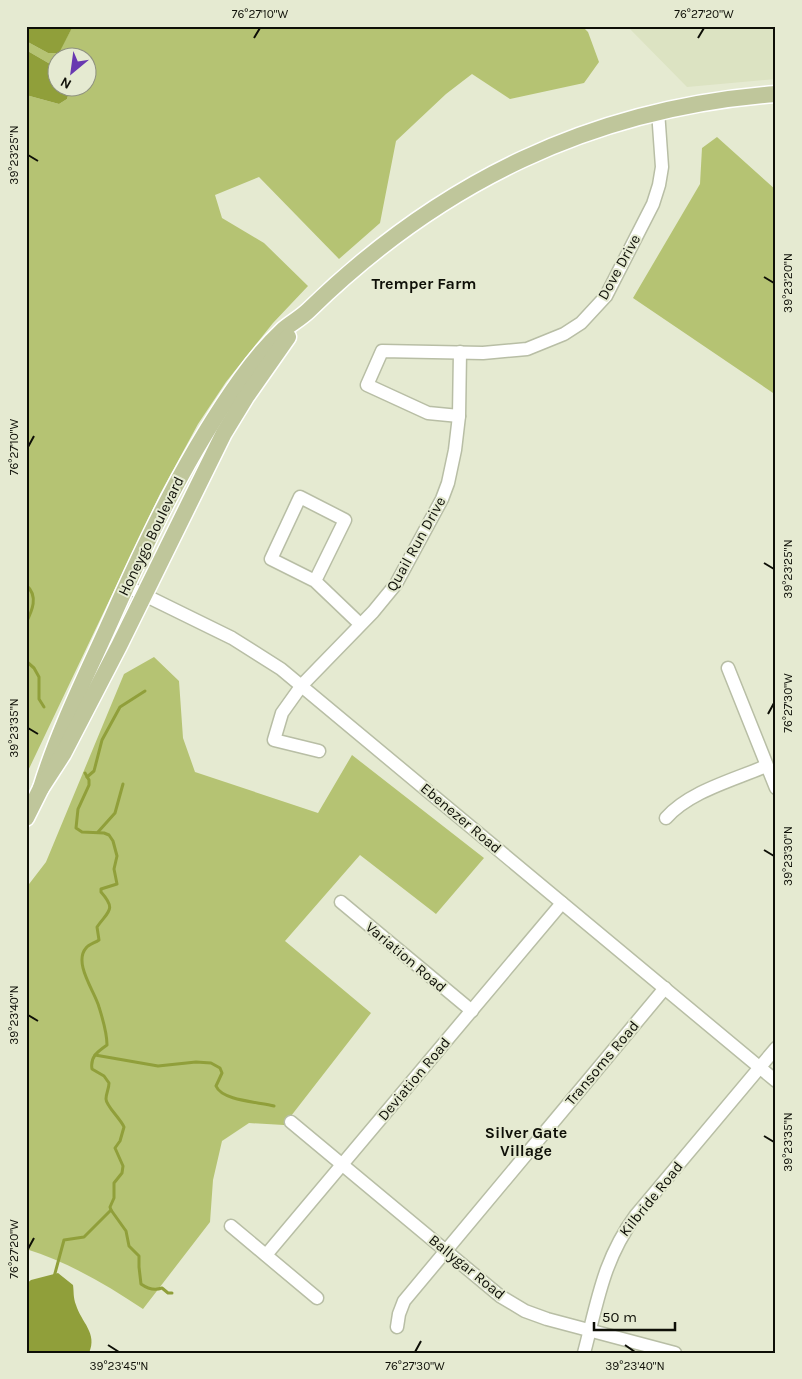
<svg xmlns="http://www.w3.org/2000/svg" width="802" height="1379" viewBox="0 0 802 1379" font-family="Karla,sans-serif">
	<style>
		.built { fill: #dce3c2 }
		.green { fill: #b5c373 }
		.water { fill: #909f3a }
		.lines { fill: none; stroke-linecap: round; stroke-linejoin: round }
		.stream { stroke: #909f3a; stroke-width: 3 }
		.minor-casing { stroke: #b8bea5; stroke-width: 15 }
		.major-casing { stroke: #fff; stroke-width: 19 }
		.minor { stroke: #fff; stroke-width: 12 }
		.major { stroke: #bfc69b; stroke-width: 16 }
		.ticks { fill: none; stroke: #0e0f07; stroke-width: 2 }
		.labels { text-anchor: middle; stroke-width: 4; stroke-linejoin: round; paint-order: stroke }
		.street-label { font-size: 15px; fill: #0e0f07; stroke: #e5ead1 }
		.neighbourhood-label { font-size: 16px; font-weight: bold; fill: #0e0f07; stroke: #e5ead1 }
		.neatline { fill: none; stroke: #0e0f07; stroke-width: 2 }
		.ticks-label { font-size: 12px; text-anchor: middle; fill: #0e0f07 }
	</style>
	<rect width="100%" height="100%" fill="#e5ead1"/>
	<path class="built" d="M627 26H776V79L687 87Z"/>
	<g class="green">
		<path d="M73 26H582L588 32 599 62 584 83 510 99 472 74 446 94 396 141 380 223 339 259 259 177 215 195 222 218 264 243 308 286 273 323 226 382 198 424 160 494 26 775V95L59 104 67 99 70 88H88V58H58L57 68 26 50V41L48 53H58Z"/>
		<path d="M717 137 776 190V395L633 298 700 184 702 148Z"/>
		<path d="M154 657 179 681 183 738 195 772 318 813 352 755 484 858 436 914 360 855 285 941 371 1013 284 1125 249 1123 222 1141 213 1180 210 1222 143 1309C107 1285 68 1262 26 1249V888L46 862 124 674Z"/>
	</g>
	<g class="water">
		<path d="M26 26H73L59 53H48L26 41Z"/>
		<path d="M26 50 57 68 58 88H70L67 99 59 104 26 95Z"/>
		<path d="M58 1273 73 1285C74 1292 73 1297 76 1305 81 1322 98 1333 89 1353H26V1284L31 1280Z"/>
	</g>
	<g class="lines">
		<g class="stream">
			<path d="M26 585C39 596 32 611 26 623"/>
			<path d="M26 661 34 668 39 677V699L44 707"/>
			<path d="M87 777 94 771 102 740 120 707 145 691"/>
			<path d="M98 832 115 813 123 784"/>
			<path d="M95 1055 158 1066 196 1062 211 1063 220 1068 222 1073 216 1086C222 1101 260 1102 274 1106"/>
			<path d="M111 1210 126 1231 129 1246 139 1256V1267L141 1284C148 1289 154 1291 162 1288L168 1293H172"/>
			<path d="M54 1277 64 1240 84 1237 111 1210 110 1207 114 1198V1183L122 1173 123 1166 115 1148 120 1141 124 1127C120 1118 106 1106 106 1099 106 1093 109 1089 109 1083L104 1076 92 1069C90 1057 97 1052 107 1045 107 1032 103 1020 99 1007 95 992 73 963 86 948 89 944 95 943 99 940L97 927C108 911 117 910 101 892V889L117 884 114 869 117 856 113 841 109 835 104 833 82 832 76 828 78 809 89 785V780L85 773"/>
		</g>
		<g class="minor-casing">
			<g id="minor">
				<path d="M459 416 428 413 367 385 382 351 483 353 527 349 564 334 581 323 606 296 653 204 659 185 662 167 658 111"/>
				<path d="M315 581 345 520 300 497 271 559 315 581 360 624"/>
				<path d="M126 586 232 638 281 669 776 1081"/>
				<path d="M728 668 776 788"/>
				<path d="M319 751 274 740 282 713 302 685 373 612 396 584 442 499 448 483 455 450 459 416 460 352"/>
				<path d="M666 818C690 791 734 780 766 766"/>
				<path d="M341 902 472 1011"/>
				<path d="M291 1122 482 1281 500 1296 525 1311 547 1319 675 1353"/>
				<path d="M231 1226 317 1298"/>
				<path d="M266 1255 562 903"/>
				<path d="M397 1327 399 1314 404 1301 665 988"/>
				<path d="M584 1353C598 1300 603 1260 636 1215L776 1048"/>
			</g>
		</g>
		<g class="major-casing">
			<g id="major">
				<path d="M41 788C59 729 87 674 112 618 149 535 188 453 241 379 253 362 267 345 283 330 291 323 301 318 309 310 440 182 592 108 776 94"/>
				<path d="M26 818 41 788 63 754 119 646 224 433 246 397 288 337"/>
			</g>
		</g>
		<use href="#minor" class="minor"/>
		<use href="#major" class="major"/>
	</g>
	<path class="ticks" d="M254 38 260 28M698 38 704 28M28 155 38 161M764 277 774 283M28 447 34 436M764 563 774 569M768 714 774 703M28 728 38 734M764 850 774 856M28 1015 38 1021M764 1136 774 1142M28 1249 34 1238M108 1345 119 1352M625 1345 635 1352M415 1352 421 1341"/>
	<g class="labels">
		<g class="street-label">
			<text transform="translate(619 267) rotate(-61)" y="5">Dove Drive</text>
			<text transform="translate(151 536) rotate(-64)" y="5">Honeygo Boulevard</text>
			<text transform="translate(416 544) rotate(-61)" y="5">Quail Run Drive</text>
			<text transform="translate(461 818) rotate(40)" y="5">Ebenezer Road</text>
			<text transform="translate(406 957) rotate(40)" y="5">Variation Road</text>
			<text transform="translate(602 1063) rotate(-50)" y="5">Transoms Road</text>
			<text transform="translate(414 1079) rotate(-50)" y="5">Deviation Road</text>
			<text transform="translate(651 1199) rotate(-51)" y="5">Kilbride Road</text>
			<text transform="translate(467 1267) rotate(39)" y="5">Ballygar Road</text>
		</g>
		<g class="neighbourhood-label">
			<text x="424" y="289">Tremper Farm</text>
			<text x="526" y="1138">Silver Gate<tspan x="526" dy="18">Village</tspan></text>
		</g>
	</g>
	<rect width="802" height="1379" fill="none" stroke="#e5ead1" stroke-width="55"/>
	<g transform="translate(72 72) rotate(209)"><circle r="24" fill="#e5ead1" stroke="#8f9280"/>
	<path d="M0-4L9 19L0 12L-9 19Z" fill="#6839b0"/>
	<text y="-8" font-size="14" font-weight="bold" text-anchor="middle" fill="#0e0f07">N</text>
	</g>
	<path d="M594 1322v8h81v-8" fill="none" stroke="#0e0f07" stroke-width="2.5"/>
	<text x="602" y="1322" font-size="15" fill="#0e0f07" stroke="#e5ead1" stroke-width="4" paint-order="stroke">50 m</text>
	<rect x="28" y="28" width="746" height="1324" class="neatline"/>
	<g class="ticks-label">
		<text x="260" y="18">76°27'10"W</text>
		<text x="704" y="18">76°27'20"W</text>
		<text transform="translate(14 155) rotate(-90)" y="4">39°23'25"N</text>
		<text transform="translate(788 283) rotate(-90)" y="4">39°23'20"N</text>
		<text transform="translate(14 447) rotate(-90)" y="4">76°27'10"W</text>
		<text transform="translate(788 569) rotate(-90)" y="4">39°23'25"N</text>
		<text transform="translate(788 703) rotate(-90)" y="4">76°27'30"W</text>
		<text transform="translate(14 728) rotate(-90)" y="4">39°23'35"N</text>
		<text transform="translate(788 856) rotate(-90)" y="4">39°23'30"N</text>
		<text transform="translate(14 1015) rotate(-90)" y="4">39°23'40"N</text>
		<text transform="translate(788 1142) rotate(-90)" y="4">39°23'35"N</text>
		<text transform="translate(14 1249) rotate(-90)" y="4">76°27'20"W</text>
		<text x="119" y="1370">39°23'45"N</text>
		<text x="415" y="1370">76°27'30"W</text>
		<text x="635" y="1370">39°23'40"N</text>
	</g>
</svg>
